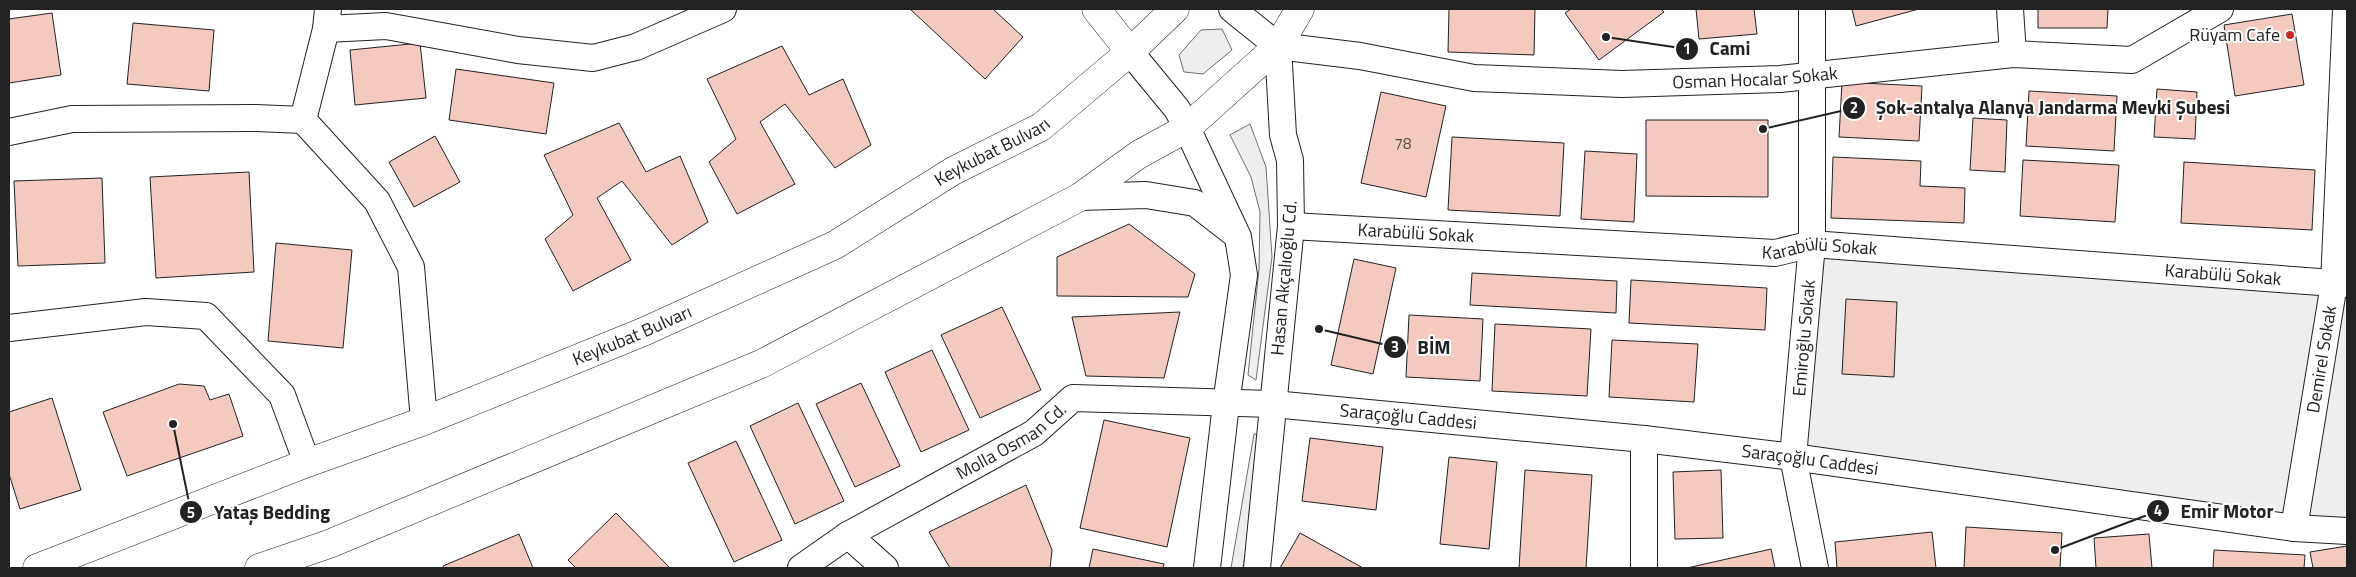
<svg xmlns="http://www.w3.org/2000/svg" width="2356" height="577" viewBox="0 0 2356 577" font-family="'Titillium Web',sans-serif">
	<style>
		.green { fill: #eee; stroke: #6f6f6f }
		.building { fill: #f3c9c0; stroke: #222 }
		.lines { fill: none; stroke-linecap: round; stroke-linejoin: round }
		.minor-casing { stroke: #222; stroke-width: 28 }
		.tertiary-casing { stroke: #222; stroke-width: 29 }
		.trunk-casing { stroke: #222; stroke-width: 29 }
		.minor { stroke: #fff; stroke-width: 26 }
		.tertiary { stroke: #fff; stroke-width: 28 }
		.trunk { stroke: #fff; stroke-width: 28 }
		.poi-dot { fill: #c62828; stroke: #fff; stroke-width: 2 }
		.labels { text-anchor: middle; stroke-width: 4; stroke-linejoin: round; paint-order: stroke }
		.number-label { font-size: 15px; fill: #564c4a }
		.poi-label { font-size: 18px; fill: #222; stroke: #fff; text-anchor: end }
		.street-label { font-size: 18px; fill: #222; stroke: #fff }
		.leader { fill: none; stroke: #222; stroke-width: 2 }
		.callout-dot { fill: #222; stroke: #fff; stroke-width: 2 }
		.mark-label { font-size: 15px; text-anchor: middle; font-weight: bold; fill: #fff }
		.callout-label { font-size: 19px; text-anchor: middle; font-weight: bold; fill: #222; stroke: #fff; stroke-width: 4; stroke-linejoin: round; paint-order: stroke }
	</style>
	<rect width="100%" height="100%" fill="#fff"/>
	<g class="green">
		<path d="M1222 29 1232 50 1203 74 1184 72 1179 55 1201 30Z"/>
		<path d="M1250 124 1266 167 1272 257 1256 380 1248 375 1259 269 1260 212 1251 177 1230 135Z"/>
		<path d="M1817 249 2326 291 2289 521 1799 452Z"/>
		<path d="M2338 289H2347V526L2300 523Z"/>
		<path d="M1254 434 1265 435 1243 568H1231Z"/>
	</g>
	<g class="building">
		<path d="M910 9H993L1023 37 985 79Z"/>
		<path d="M1449 9H1535L1534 55 1448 52Z"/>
		<path d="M1571 9H1661L1664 12 1599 60 1565 13Z"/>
		<path d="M1696 9H1754L1757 34 1699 39Z"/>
		<path d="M1852 9H1919L1856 26Z"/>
		<path d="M2038 9H2108L2107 28H2038Z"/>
		<path d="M52 13 61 75 9 83V19Z"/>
		<path d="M2292 14 2304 85 2235 96 2224 25Z"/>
		<path d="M133 23 214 30 209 91 127 84Z"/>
		<path d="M420 43 426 98 355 105 350 50Z"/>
		<path d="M782 46 809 95 843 79 871 145 835 168 785 104 760 122 795 184 737 214 709 162 736 139 707 79Z"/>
		<path d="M456 69 554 83 546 134 449 120Z"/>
		<path d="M1842 82 1922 86 1919 141 1839 137Z"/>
		<path d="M2157 89 2197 92 2195 139 2154 137Z"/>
		<path d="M2029 91 2117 96 2114 151 2026 146Z"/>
		<path d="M1381 92 1446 106 1426 197 1361 183Z"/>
		<path d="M1973 118 2007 120 2005 172 1970 170Z"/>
		<path d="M1646 120H1768V197L1646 196Z"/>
		<path d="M619 123 646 172 680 156 708 222 672 245 622 181 597 198 631 260 573 291 545 239 573 215 544 155Z"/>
		<path d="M435 136 460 182 414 207 389 162Z"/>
		<path d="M1452 137 1564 143 1560 216 1448 210Z"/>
		<path d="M1585 151 1637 154 1634 222 1581 219Z"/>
		<path d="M1833 157 1921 161 1920 186 1965 188 1964 223 1831 218Z"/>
		<path d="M2023 160 2119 165 2115 222 2020 216Z"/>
		<path d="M2184 162 2315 170 2312 230 2181 223Z"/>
		<path d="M249 172 254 272 156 278 150 177Z"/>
		<path d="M102 178 105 263 18 266 14 181Z"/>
		<path d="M1129 224 1195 274 1188 297 1057 296V257Z"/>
		<path d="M276 243 352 250 343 348 268 341Z"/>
		<path d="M1354 259 1396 268 1373 374 1331 365Z"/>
		<path d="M1472 273 1617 281 1616 313 1470 305Z"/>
		<path d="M1631 280 1767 288 1765 330 1629 323Z"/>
		<path d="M1846 299 1897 302 1894 377 1842 374Z"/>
		<path d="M1002 307 1041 390 980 418 941 335Z"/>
		<path d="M1180 312 1164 378 1086 376 1072 317Z"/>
		<path d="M1409 315 1483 319 1480 381 1406 377Z"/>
		<path d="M1495 324 1591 329 1587 396 1492 391Z"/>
		<path d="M1612 340 1698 344 1694 402 1609 397Z"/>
		<path d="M932 350 969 430 921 452 885 372Z"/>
		<path d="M861 383 900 466 855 487 816 404Z"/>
		<path d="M179 384 204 386 210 400 229 394 243 436 127 476 103 412Z"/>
		<path d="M52 398 81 490 20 509 9 474V412Z"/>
		<path d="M798 403 844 501 795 524 750 426Z"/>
		<path d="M1104 420 1190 438 1167 547 1080 528Z"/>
		<path d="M1310 438 1383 447 1376 510 1302 501Z"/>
		<path d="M736 441 782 540 734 562 688 463Z"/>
		<path d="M1449 457 1497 462 1489 549 1440 544Z"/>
		<path d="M1525 470 1592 475 1586 568H1519Z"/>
		<path d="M1721 470 1723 538 1675 539 1673 472Z"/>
		<path d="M1026 485 1052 550 1050 568H950L929 532Z"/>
		<path d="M616 513 670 568H576L568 560Z"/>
		<path d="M1966 527 2062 533 2060 568H1964Z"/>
		<path d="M1932 532 1936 568H1837L1835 542Z"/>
		<path d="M1300 533 1363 568H1280Z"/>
		<path d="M519 534 533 568H444L443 566Z"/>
		<path d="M2149 534 2152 568H2096L2094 538Z"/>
		<path d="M2347 546V568H2313L2310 552Z"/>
		<path d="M1093 549 1164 564 1163 568H1089Z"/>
		<path d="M1771 549 1775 568H1687Z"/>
		<path d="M2214 550 2305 555 2304 568H2213Z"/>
	</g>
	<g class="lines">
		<g class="minor-casing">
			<g id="minor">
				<path d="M328 9 326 29 303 120 377 201 411 267 424 421"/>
				<path d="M1232 9 1278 46 1283 135 1290 160 1291 226 1257 568"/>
				<path d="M1812 9V244L1793 457 1815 568"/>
				<path d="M2010 9 2013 54"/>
				<path d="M326 29 386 26 518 50 593 58 636 47 723 9"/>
				<path id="s1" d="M1278 46 1360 56 1474 78 1622 84 1780 79 2013 54 2132 60 2220 9"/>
				<path d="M1130 52 1177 109 1187 128 1238 237 1244 275 1226 404 1207 568"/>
				<path d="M9 132 72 119 256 118 303 120"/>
				<path d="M1080 197 1146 195 1195 203 1235 234"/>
				<path id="s2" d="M1291 226 1775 253 1812 244 2347 284"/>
				<path d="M9 328 146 312 206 316 282 395 307 463"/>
				<path id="s3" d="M2294 528 2334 284 2346 9"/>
				<path d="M848 535 885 568"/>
				<path id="s4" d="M801 568 848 535 1034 433 1073 398 1273 404 1644 439 1793 457 2294 528 2347 531"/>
				<path d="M1644 568V439"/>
			</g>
		</g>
		<g class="tertiary-casing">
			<path id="tertiary" d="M1096 9 1130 52"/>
		</g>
		<g class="trunk-casing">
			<g id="trunk">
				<path id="s5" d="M37 568 307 463 424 421 643 332 835 245 953 171 1041 127 1130 52 1175 9"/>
				<path d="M259 568 329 544 761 364 1080 197 1138 155 1187 128 1278 46 1300 9"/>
			</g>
		</g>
		<use href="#minor" class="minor"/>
		<use href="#tertiary" class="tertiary"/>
		<use href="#trunk" class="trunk"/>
	</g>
	<circle class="poi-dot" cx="2290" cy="35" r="5"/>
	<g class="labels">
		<g class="number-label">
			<text x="1403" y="149">78</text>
		</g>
		<g class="poi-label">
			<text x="2280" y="41">Rüyam Cafe</text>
		</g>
		<g class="street-label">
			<text dy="6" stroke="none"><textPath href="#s1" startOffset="480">Osman Hocalar Sokak</textPath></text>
			<text dy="6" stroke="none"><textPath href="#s5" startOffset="1044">Keykubat Bulvarı</textPath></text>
			<text dy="6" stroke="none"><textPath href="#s2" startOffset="125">Karabülü Sokak</textPath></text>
			<text dy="6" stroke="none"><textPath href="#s2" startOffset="530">Karabülü Sokak</textPath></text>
			<text dy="6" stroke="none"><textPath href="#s2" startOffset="935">Karabülü Sokak</textPath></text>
			<text transform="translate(1284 278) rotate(-85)" y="6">Hasan Akçalıoğlu Cd.</text>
			<text dy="6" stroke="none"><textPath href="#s5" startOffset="639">Keykubat Bulvarı</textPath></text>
			<text transform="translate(1804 338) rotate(-85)" y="6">Emiroğlu Sokak</text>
			<text dy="6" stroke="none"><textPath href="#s3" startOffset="171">Demirel Sokak</textPath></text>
			<text dy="6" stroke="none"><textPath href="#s4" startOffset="658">Saraçoğlu Caddesi</textPath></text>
			<text dy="6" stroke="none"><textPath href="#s4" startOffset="246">Molla Osman Cd.</textPath></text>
			<text dy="6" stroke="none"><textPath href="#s4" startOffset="1062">Saraçoğlu Caddesi</textPath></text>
		</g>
	</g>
	<path class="leader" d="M1606 37L1687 49M1763 129L1854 108M1319 329L1395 347M2055 550L2158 511M173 424L191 512"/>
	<g class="callout-dot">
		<circle cx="1606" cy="37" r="5"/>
		<circle cx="1763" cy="129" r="5"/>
		<circle cx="1319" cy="329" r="5"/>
		<circle cx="2055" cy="550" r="5"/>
		<circle cx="173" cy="424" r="5"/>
		<circle cx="1687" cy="49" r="12"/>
		<circle cx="1854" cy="108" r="12"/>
		<circle cx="1395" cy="347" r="12"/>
		<circle cx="2158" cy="511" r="12"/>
		<circle cx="191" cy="512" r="12"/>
	</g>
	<g class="mark-label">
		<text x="1687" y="54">1</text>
		<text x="1854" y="113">2</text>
		<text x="1395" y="352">3</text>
		<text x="2158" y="516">4</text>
		<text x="191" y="518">5</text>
	</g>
	<g class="callout-label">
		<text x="1730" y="55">Cami</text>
		<text x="2053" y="114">Şok-antalya Alanya Jandarma Mevki Şubesi</text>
		<text x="1434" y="354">BİM</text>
		<text x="2227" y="518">Emir Motor</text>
		<text x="272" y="519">Yataş Bedding</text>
	</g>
	<rect width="2356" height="577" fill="none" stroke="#222222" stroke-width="20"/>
</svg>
